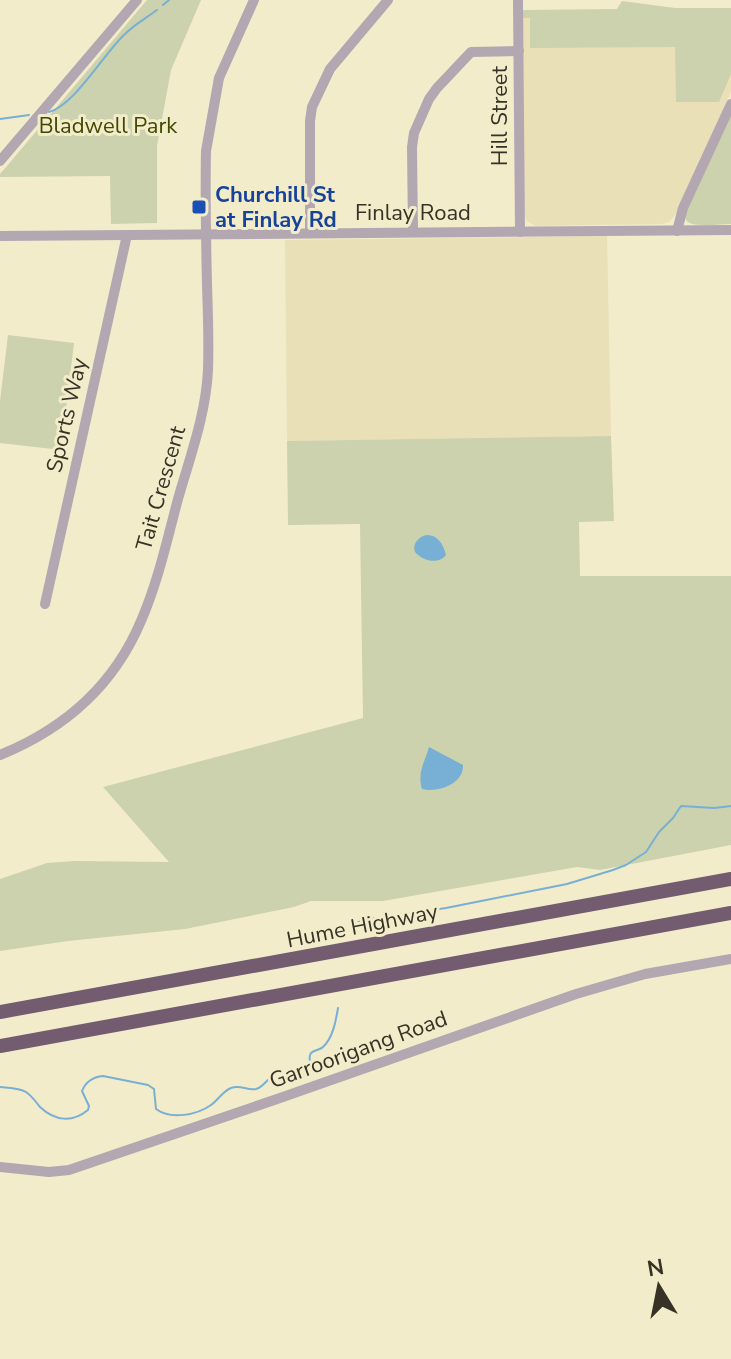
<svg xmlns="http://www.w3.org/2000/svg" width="731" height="1359" viewBox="0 0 731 1359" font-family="'Nunito Sans',sans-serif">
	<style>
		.built { fill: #e9e0b8 }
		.green { fill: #cbd2ad }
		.water { fill: #77b0d4 }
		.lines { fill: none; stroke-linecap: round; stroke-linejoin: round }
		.stream { stroke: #77b0d4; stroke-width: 2 }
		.minor { stroke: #b3a7b2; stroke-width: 10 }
		.highway { stroke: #735b70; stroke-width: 14 }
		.transit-dot { fill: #1a4fb4; stroke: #f3ecca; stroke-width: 3 }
		.labels { text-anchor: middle; stroke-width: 6; stroke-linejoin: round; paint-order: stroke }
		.street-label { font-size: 22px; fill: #363326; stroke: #f3ecca }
		.park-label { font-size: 22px; fill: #414800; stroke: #f3ecca }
		.transit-label { font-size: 22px; font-weight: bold; fill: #164399; stroke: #f3ecca; text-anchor: start }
	</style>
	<rect width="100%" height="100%" fill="#f3ecca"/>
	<g class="built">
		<path d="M608 15 731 28V92L676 214 669 222 662 224 535 226 526 220 524 210 523 18Z"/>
		<path d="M607 236 611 436 287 441 285 240Z"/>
	</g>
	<g class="green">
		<path d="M147 0H201L171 70 157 146V223L111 224 110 176 0 177V174L7 166Z"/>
		<path d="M622 1 675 8H731V74L719 102H676L675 47 530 48V18H523V10L617 9Z"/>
		<path d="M731 114V224C722 224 692 228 687 221 685 219 686 216 685 213Z"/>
		<path d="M8 335 74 343 61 450 0 443V401Z"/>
		<path d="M611 436 614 521 579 522 580 576H731V845L600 870 577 867 383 901H311L294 907 185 929 68 941 0 951V879L47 863 75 861 169 862 103 787 363 718 360 524 288 525 287 441Z"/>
	</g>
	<g class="water">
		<path d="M427 535C438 535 443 544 446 555 438 565 423 561 415 552 412 544 419 536 427 535Z"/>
		<path d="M429 747 463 765C464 784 438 793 422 789 417 772 425 762 429 747Z"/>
	</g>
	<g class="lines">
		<g class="stream">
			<path d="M163 5 169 0"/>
			<path d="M49 112C74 106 105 52 125 34 134 25 146 18 157 10"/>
			<path d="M0 119 29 115"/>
			<path d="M355 924 362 920 446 908 567 884 613 870 626 865 646 852 659 832 673 818 681 806 714 808 731 806"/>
			<path d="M0 1087C8 1088 19 1088 26 1092 32 1096 36 1102 40 1107 55 1121 72 1123 88 1110L89 1106 82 1091C86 1081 93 1077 103 1076L148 1085 154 1089 156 1109C171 1120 197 1115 211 1105 218 1100 223 1091 231 1088 240 1084 247 1091 256 1089 264 1087 268 1077 276 1074 280 1075 283 1078 287 1079 296 1082 307 1074 311 1067 310 1062 308 1057 311 1053 314 1050 320 1050 323 1047 333 1038 336 1020 338 1008"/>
		</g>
		<g class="minor">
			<path d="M518 0 520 232"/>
			<path d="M0 161 137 0"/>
			<path d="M677 231 683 208 731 104"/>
			<path d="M413 232 412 147 414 133 429 99 437 88 471 52 519 51"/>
			<path d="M310 233V121L312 107 330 69 388 0"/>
			<path d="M0 236 731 230"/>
			<path d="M45 604 127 235"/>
			<path d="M0 755C64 729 114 685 141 621 158 582 167 540 178 499 190 457 206 414 208 370 209 342 208 313 207 285 206 240 205 196 206 151L219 78 254 0"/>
			<path d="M0 1167 49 1172 69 1170 280 1098 576 994 645 974 731 959"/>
		</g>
		<g class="highway">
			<path d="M0 1012 731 879"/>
			<path d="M0 1046 731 913"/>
		</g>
	</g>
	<rect class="transit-dot" x="191" y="199" width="16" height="16" rx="4"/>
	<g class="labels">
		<g class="street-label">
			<text transform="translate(499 116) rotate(-90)" y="8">Hill Street</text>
			<text x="413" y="220">Finlay Road</text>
			<text transform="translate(66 415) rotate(-77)" y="8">Sports Way</text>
			<text transform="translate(160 488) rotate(-74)" y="8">Tait Crescent</text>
			<text transform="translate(362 925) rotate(-11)" y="8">Hume Highway</text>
			<text transform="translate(358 1049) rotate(-20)" y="8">Garroorigang Road</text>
		</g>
		<g class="park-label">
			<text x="108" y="133">Bladwell Park</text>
		</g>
		<g class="transit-label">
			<text x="215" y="202">Churchill St<tspan x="215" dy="25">at Finlay Rd</tspan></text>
		</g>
	</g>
	<g transform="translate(659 1287) rotate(350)" stroke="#f3ecca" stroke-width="6" paint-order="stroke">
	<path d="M0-6L14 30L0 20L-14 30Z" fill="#363326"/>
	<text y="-12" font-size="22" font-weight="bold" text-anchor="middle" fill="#363326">N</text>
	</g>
</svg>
